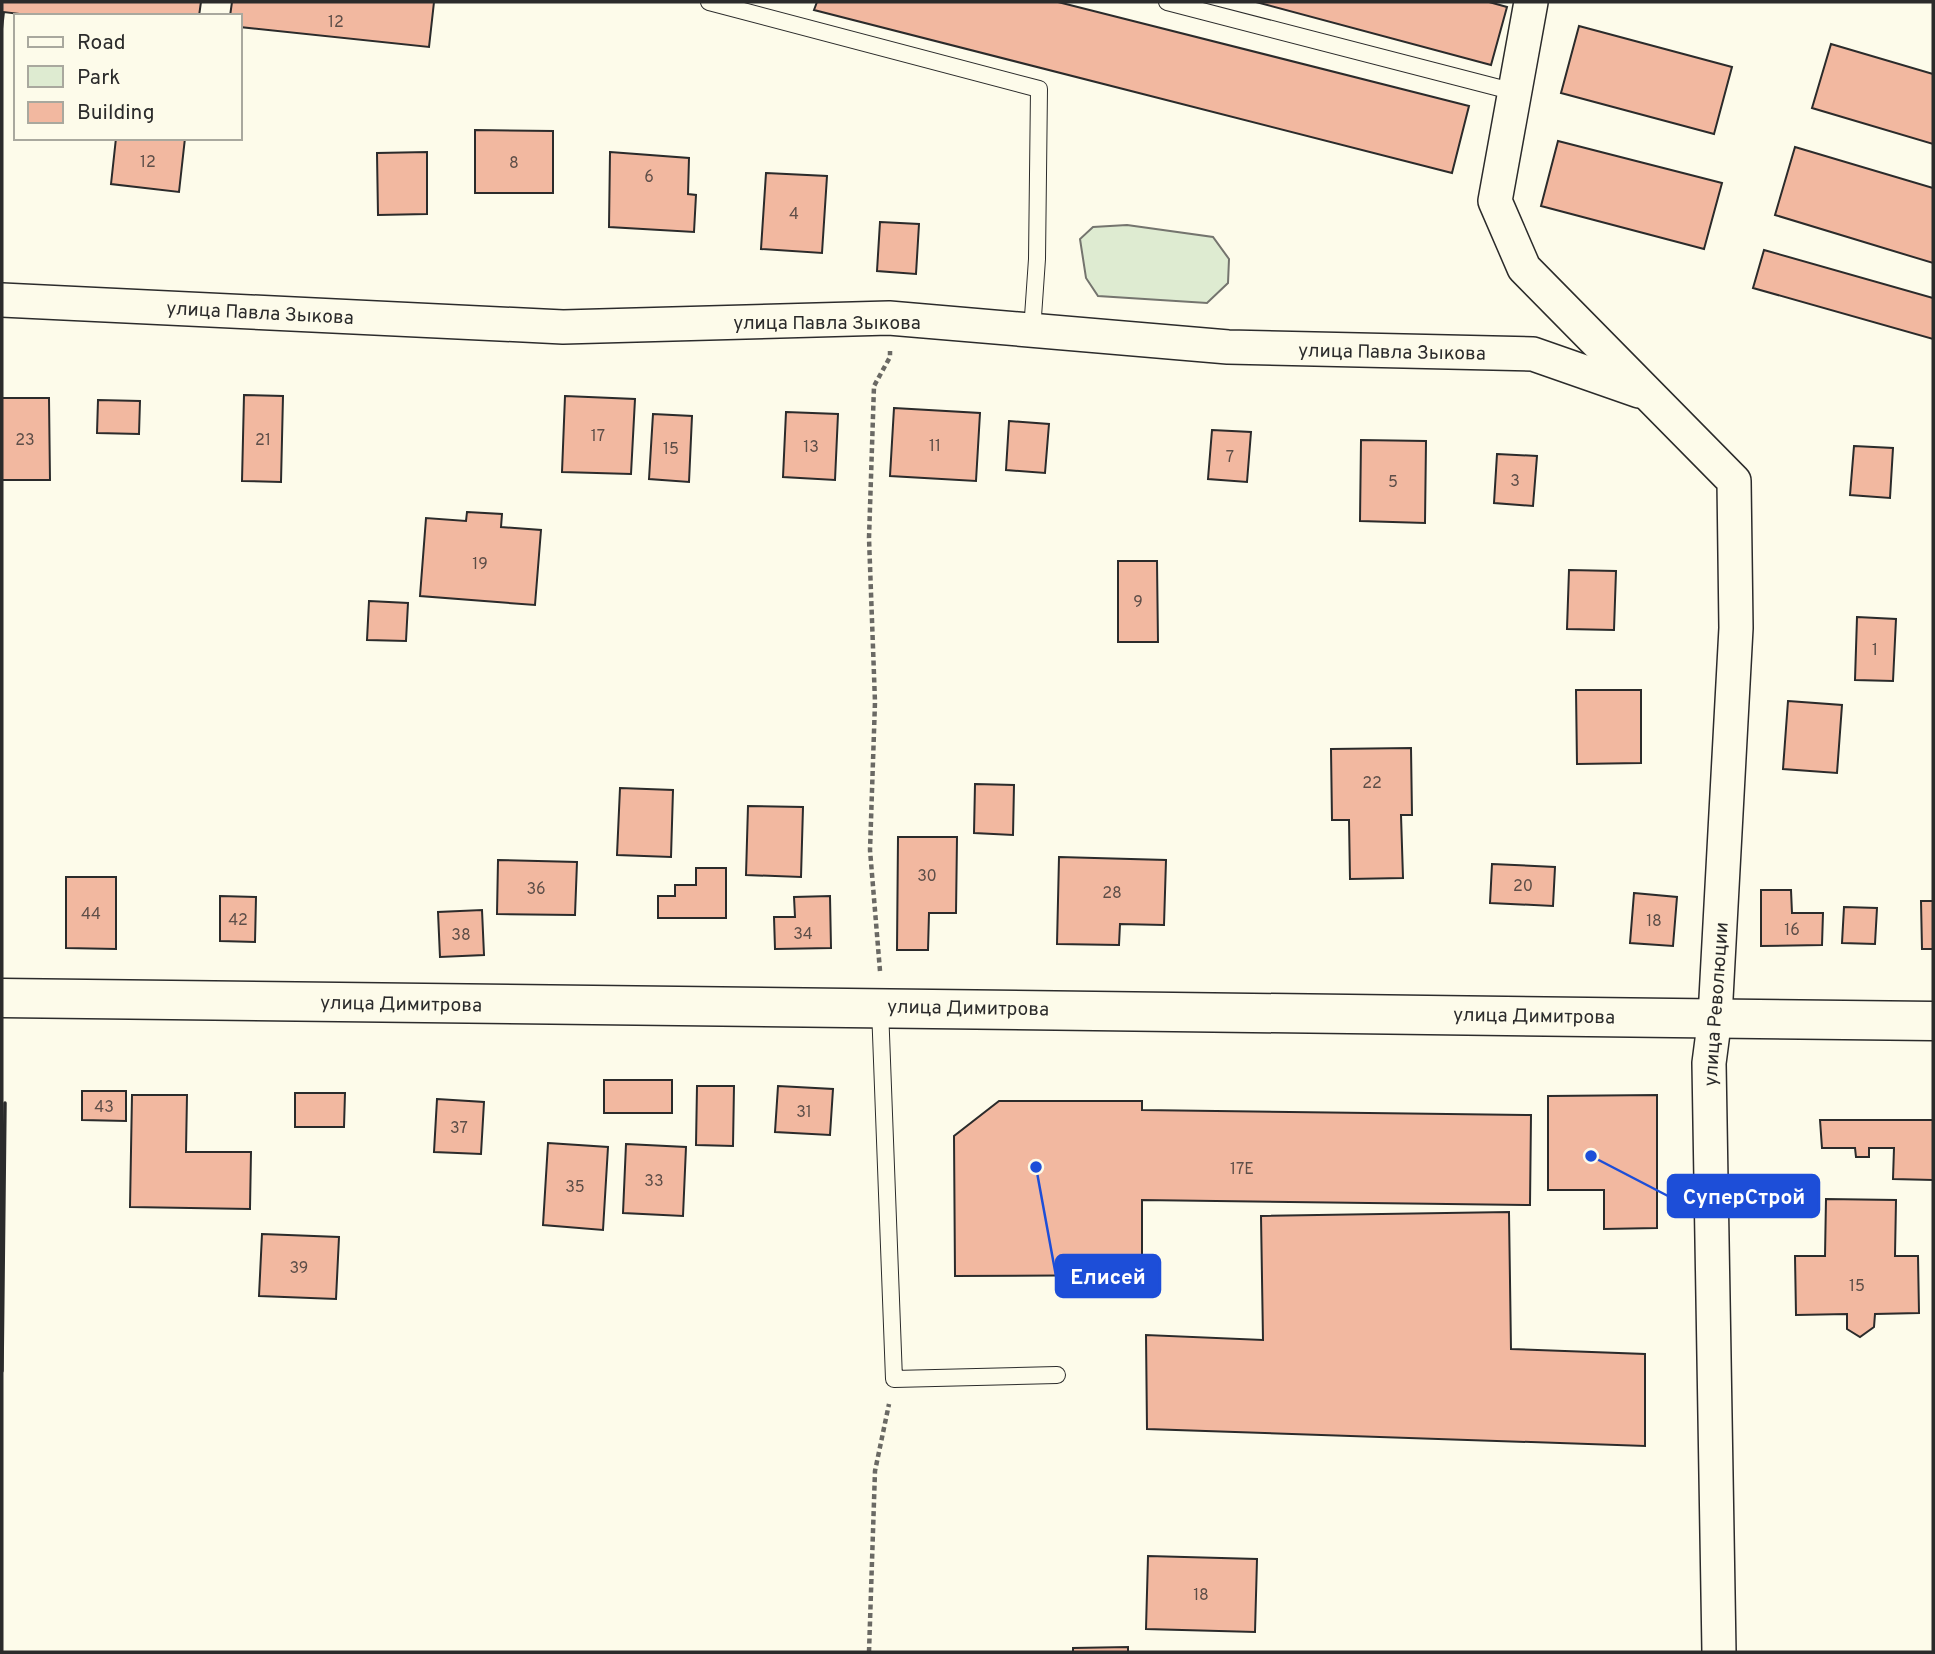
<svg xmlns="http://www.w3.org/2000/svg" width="1935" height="1654" viewBox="0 0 1935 1654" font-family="Overpass,sans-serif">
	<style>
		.green { fill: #deebd1; stroke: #74746e; stroke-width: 2 }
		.building { fill: #f2b8a0; stroke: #2b2b2b; stroke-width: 2 }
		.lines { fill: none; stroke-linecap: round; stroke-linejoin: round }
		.lane-casing { stroke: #2b2b2b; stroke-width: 18 }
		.street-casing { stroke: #2b2b2b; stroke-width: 36 }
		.primary-casing { stroke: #2b2b2b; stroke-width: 41 }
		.path { stroke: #6a6964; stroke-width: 4.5; stroke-dasharray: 5 3.5; stroke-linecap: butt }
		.lane { stroke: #fdfbea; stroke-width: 16 }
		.street { stroke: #fdfbea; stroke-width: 33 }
		.primary { stroke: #fdfbea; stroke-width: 38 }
		.wall { stroke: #2b2b2b; stroke-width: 3.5 }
		.labels { text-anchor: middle; stroke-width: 5; stroke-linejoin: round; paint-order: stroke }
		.number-label { font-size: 16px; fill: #5d4e48 }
		.street-label { font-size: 19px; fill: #2b2b2b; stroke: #fdfbea }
		.leader { fill: none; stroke: #1d4ed8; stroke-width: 2.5 }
		.callout-dot { fill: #1d4ed8; stroke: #fdfbea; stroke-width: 2.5 }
		.callout { fill: #1d4ed8; stroke: #1d4ed8; stroke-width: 2.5 }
		.callout-label { font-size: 21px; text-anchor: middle; font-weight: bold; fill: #fff }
	</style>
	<rect width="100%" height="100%" fill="#fdfbea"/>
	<path class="green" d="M1127 225 1213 237 1229 259 1228 283 1207 303 1098 296 1086 278 1080 239 1093 227Z"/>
	<g class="building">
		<path d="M2 2H201L199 16H36L4 12 2 29Z"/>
		<path d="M232 2H434L429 47 240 27V16H230Z"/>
		<path d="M817 2H1058L1469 106 1452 173 814 10Z"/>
		<path d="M1256 2H1489L1507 7 1491 65Z"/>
		<path d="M1579 26 1732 67 1714 134 1561 93Z"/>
		<path d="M1831 44 1933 74V144L1812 108Z"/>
		<path d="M475 130 553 131V193H475Z"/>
		<path d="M116 138H185L179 192 111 184Z"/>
		<path d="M1558 141 1722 183 1704 249 1541 206Z"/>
		<path d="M1795 147 1933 188V263L1775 215Z"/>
		<path d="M427 152V214L378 215 377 153Z"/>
		<path d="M610 152 689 158 688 194 696 195 694 232 609 227Z"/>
		<path d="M766 173 827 176 822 253 761 249Z"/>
		<path d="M880 222 919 224 916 274 877 271Z"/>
		<path d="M1764 250 1933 298V339L1753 288Z"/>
		<path d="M244 395 283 396 281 482 242 481Z"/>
		<path d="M565 396 635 399 631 474 562 472Z"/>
		<path d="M2 398H49L50 480H2Z"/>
		<path d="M98 400 140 401 139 434 97 433Z"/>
		<path d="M894 408 980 413 976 481 890 476Z"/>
		<path d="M786 412 838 414 835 480 783 477Z"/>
		<path d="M653 414 692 416 689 482 649 479Z"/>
		<path d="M1009 421 1049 424 1045 473 1006 470Z"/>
		<path d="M1212 430 1251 432 1247 482 1208 479Z"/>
		<path d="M1361 440 1426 441 1425 523 1360 521Z"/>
		<path d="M1854 446 1893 448 1890 498 1850 495Z"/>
		<path d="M1497 454 1537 456 1533 506 1494 503Z"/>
		<path d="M467 512 502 514 501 527 541 530 535 605 420 596 426 518 466 521Z"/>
		<path d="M1118 561H1157L1158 642H1118Z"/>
		<path d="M1569 570 1616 571 1614 630 1567 629Z"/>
		<path d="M369 601 408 603 406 641 367 640Z"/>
		<path d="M1857 617 1896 619 1893 681 1855 680Z"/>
		<path d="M1576 690H1641V763L1577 764Z"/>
		<path d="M1788 701 1842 705 1837 773 1783 769Z"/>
		<path d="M1411 748 1412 815H1401L1403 878 1350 879 1349 820H1332L1331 749Z"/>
		<path d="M975 784 1014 785 1013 835 974 833Z"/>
		<path d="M620 788 673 790 671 857 617 855Z"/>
		<path d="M748 806 803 807 801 877 746 875Z"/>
		<path d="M898 837H957L956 913H929L928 950H897Z"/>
		<path d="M1059 857 1166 860 1164 925 1120 924 1119 945 1057 944Z"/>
		<path d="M498 860 577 862 575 915 497 914Z"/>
		<path d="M1492 864 1555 867 1553 906 1490 903Z"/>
		<path d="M696 868H726V918H658V896H675V885H696Z"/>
		<path d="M66 877H116V949L66 948Z"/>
		<path d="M1761 890H1791L1792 913H1823L1822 945 1761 946Z"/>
		<path d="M1634 893 1677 897 1673 946 1630 943Z"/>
		<path d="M220 896 256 897 255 942 220 941Z"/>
		<path d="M830 896 831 948 775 949 774 917H795L794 897Z"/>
		<path d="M1921 901H1933V949H1922Z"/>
		<path d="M1844 907 1877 908 1875 944 1842 943Z"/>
		<path d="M482 910 484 955 440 957 438 912Z"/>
		<rect x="604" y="1080" width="68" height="33"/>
		<path d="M697 1086H734L733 1146 696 1145Z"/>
		<path d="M778 1086 833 1089 830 1135 775 1132Z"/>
		<path d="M82 1091H126V1121L82 1120Z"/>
		<path d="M295 1093H345L344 1127H295Z"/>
		<path d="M132 1095H187L186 1152H251L250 1209 130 1207Z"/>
		<path d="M1657 1095V1228L1604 1229V1190H1548V1096Z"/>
		<path d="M437 1099 484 1102 481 1154 434 1152Z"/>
		<path d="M999 1101H1142V1110L1531 1115 1530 1205 1142 1200V1275L955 1276 954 1136Z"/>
		<path d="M1820 1120H1933V1180L1893 1179 1894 1148H1869V1157H1856L1855 1148H1822Z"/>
		<path d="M548 1143 608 1147 603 1230 543 1225Z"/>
		<path d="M626 1144 686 1147 683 1216 623 1213Z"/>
		<path d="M1826 1199 1896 1200 1895 1256H1918L1919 1313 1875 1314 1874 1327 1860 1337 1847 1329V1314L1796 1315 1795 1256H1825Z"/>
		<path d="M1509 1212 1511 1349 1645 1354V1446L1147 1429 1146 1335 1263 1340 1261 1216Z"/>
		<path d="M262 1234 339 1237 336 1299 259 1296Z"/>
		<path d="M1148 1556 1257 1559 1255 1632 1146 1629Z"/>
		<path d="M1128 1647V1652H1073V1648Z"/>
	</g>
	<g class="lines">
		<g class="lane-casing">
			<g id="lane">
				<path d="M709 2 1039 89 1037 259 1032 331"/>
				<path d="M1167 2 1515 92"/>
				<path d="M880 1008 894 1379 1057 1375"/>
			</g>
		</g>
		<g class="street-casing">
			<g id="street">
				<path d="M1531 2 1495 201 1524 268 1734 481 1736 628 1715 1017 1709 1063 1719 1652"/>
				<path d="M2 300 563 327 889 318 1228 347 1533 354 1639 391"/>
			</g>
		</g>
		<g class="primary-casing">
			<path id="primary" d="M2 998 1933 1021"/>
		</g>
		<g class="path">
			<path d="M880 971 870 850 875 702 869 538 874 386 890 357V351"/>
			<path d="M869 1652 875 1471 889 1404"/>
		</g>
		<use href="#lane" class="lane"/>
		<use href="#street" class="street"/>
		<use href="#primary" class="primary"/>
		<path class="wall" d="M2 1371 5 1103"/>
	</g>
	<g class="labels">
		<g class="number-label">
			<text x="336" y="27">12</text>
			<text x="148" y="167">12</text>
			<text x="514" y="168">8</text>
			<text x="649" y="182">6</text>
			<text x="794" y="219">4</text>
			<text x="598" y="441">17</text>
			<text x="25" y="445">23</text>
			<text x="263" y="445">21</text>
			<text x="935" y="451">11</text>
			<text x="811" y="452">13</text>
			<text x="671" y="454">15</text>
			<text x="1230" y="462">7</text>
			<text x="1515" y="486">3</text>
			<text x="1393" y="487">5</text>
			<text x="480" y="569">19</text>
			<text x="1138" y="607">9</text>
			<text x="1875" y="655">1</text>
			<text x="1372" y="788">22</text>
			<text x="927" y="881">30</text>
			<text x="1523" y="891">20</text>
			<text x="536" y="894">36</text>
			<text x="1112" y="898">28</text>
			<text x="91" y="919">44</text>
			<text x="238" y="925">42</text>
			<text x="1654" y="926">18</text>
			<text x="1792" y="935">16</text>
			<text x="803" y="939">34</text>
			<text x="461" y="940">38</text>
			<text x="104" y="1112">43</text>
			<text x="804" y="1117">31</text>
			<text x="459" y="1133">37</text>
			<text x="1242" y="1174">17Е</text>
			<text x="654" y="1186">33</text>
			<text x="575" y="1192">35</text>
			<text x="299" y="1273">39</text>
			<text x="1857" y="1291">15</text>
			<text x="1201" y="1600">18</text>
		</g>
		<g class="street-label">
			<text transform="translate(260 312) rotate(3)" y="7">улица Павла Зыкова</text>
			<text x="827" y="329">улица Павла Зыкова</text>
			<text transform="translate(1392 351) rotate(1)" y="7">улица Павла Зыкова</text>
			<text transform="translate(401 1003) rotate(1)" y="7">улица Димитрова</text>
			<text transform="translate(1715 1004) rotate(-86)" y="7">улица Революции</text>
			<text transform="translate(968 1007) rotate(1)" y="7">улица Димитрова</text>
			<text transform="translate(1534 1015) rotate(1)" y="7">улица Димитрова</text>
		</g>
	</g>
	<path class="leader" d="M1591 1156L1668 1196M1036 1167L1056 1276"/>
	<g class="callout-dot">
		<circle cx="1591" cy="1156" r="7"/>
		<circle cx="1036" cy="1167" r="7"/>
	</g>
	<g class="callout">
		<rect x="1668" y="1175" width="151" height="42" rx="7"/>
		<rect x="1056" y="1255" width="104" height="42" rx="7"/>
	</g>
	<g class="callout-label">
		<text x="1744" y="1204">СуперСтрой</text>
		<text x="1108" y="1284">Елисей</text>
	</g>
	<rect width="1935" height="1654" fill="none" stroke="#2b2b2b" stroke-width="7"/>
	<rect x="14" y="14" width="228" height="126" fill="#fdfbea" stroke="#a9a89e" stroke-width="2"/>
	<rect x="28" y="37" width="35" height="10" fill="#fdfbea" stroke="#a9a89e" stroke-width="2"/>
	<text x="77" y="49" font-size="21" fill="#2b2b2b">Road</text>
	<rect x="28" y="66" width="35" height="21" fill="#deebd1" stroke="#a9a89e" stroke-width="2"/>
	<text x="77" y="84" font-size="21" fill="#2b2b2b">Park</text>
	<rect x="28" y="102" width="35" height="21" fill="#f2b8a0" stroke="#a9a89e" stroke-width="2"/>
	<text x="77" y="119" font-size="21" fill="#2b2b2b">Building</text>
</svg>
